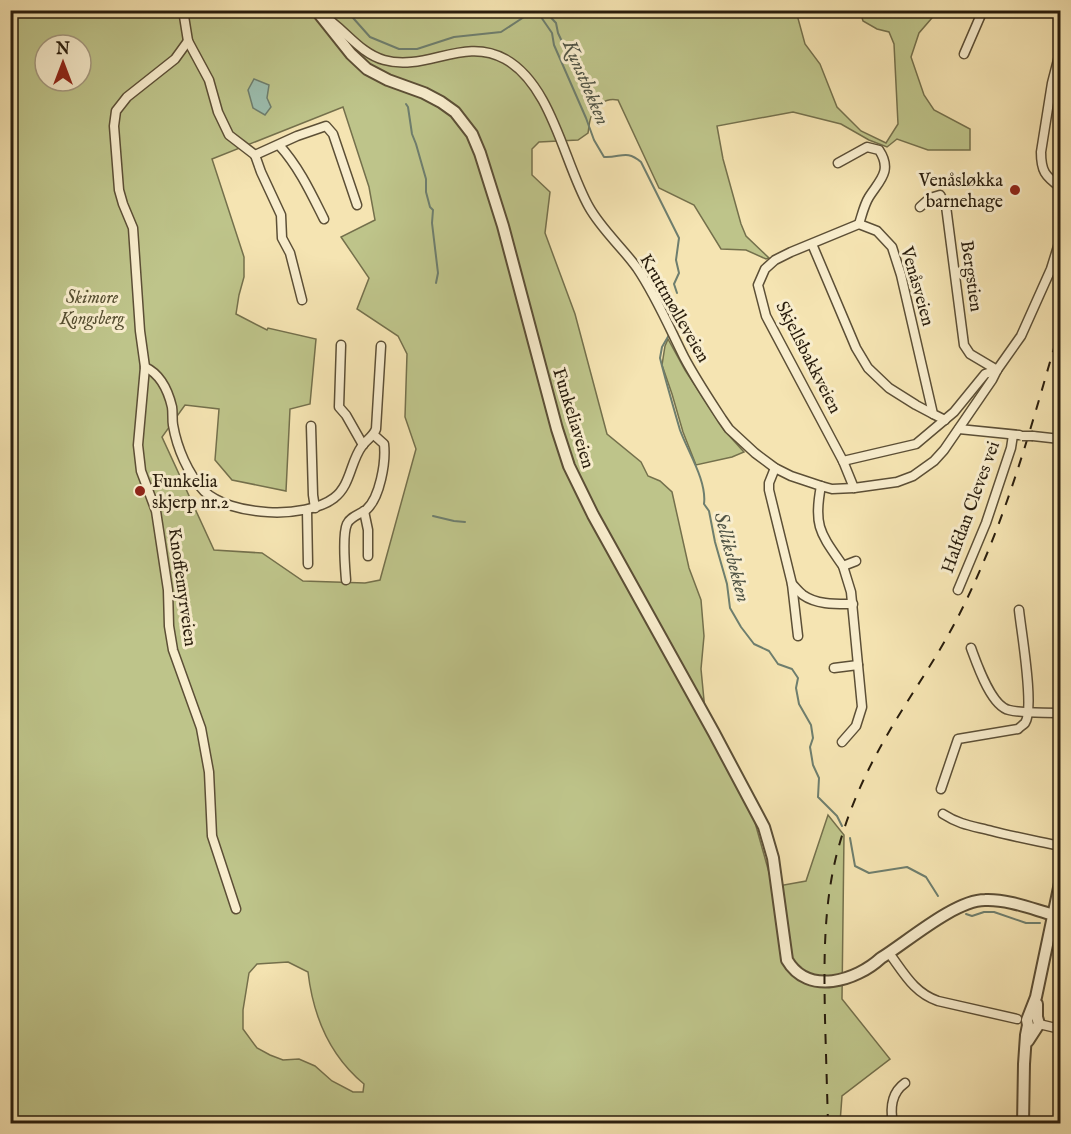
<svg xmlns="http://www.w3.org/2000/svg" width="1071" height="1134" viewBox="0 0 1071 1134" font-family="'IM FELL English',serif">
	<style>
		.green { fill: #bec48a; stroke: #74704c; stroke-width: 1.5; fill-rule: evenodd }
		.water { fill: #9cbeaf; stroke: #6e7e6e; stroke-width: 1.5 }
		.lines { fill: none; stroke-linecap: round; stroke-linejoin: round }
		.stream { stroke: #6e7e6e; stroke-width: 2 }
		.minor-casing { stroke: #5c4f36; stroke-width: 11 }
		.tertiary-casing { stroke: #5c4f36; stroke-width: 14 }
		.minor { stroke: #f8edcd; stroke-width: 8 }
		.tertiary { stroke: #f8edcd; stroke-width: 10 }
		.rail { stroke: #291d0d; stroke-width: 2; stroke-dasharray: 10 10; stroke-linecap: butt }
		.minor-bridge-casing { stroke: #5c4f36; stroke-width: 11; stroke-linecap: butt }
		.minor-bridge { stroke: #f8edcd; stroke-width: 8 }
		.poi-dot { fill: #8f2418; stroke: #f8edcd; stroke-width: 2 }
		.labels { text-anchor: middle; stroke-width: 6; stroke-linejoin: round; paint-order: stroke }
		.poi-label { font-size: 18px; fill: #291d0d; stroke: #f8edcd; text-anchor: end }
		.street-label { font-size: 18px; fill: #291d0d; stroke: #f8edcd }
		.park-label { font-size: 18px; font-style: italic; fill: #564f32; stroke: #f8edcd }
		.water-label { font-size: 20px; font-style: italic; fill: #515546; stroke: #f8edcd }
	</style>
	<rect width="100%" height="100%" fill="#f5e4b2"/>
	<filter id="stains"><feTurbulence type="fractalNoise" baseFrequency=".00333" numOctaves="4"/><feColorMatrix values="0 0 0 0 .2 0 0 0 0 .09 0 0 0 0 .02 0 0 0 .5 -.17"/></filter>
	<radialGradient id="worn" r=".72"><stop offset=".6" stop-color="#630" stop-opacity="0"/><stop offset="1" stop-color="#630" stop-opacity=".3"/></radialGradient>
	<g class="green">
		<path d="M10 11H796L805 44 820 64 837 107 861 131 886 143 898 124 894 44 889 32 877 29 863 21 860 11H938L919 33 911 57 924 95 934 110 970 129V150H928L897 139 887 147 869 140 841 124 793 112 717 126 723 159 741 224 746 236 769 258 766 259 746 250 721 249 694 205 659 188 618 100C605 97 595 106 591 117 589 122 589 128 588 133L578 140 539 142 532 149V175L550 192 545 233 575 314 607 434 641 462 648 476 660 481 672 492 689 568 701 600 704 636 701 669 706 721 749 801 773 887 806 881 828 815 844 835 842 999 890 1059 842 1096 840 1123H11ZM45 45H81V81H45ZM343 107 369 187 375 220 341 237 369 278 357 309 398 336 407 354 405 417 416 449 380 580 365 583 303 581 262 553 214 550 162 437 185 405 219 409 215 460 232 480 286 491 290 409 310 404 316 339 268 328 267 330 236 314 239 295 244 277V257L212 159ZM288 962 308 972C313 1015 330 1056 364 1084L363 1092H353L332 1081 315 1066 299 1059 283 1060 270 1055 257 1048 243 1029V1010L249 973 257 964Z"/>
		<path d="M668 339 685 370 724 430 744 452 732 457 696 465 683 432 672 394 662 365 665 346Z"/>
	</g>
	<path class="water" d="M254 79 269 85 267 98 271 107 265 115 253 108 248 90Z"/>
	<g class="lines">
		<g class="stream">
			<path d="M346 10 370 37 399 49H417L454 37 501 32 524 17 532 15 541 17 552 33 554 45 586 118 594 140 604 157C621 158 626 149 641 162L679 238 676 260 679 273 674 284 677 293"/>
			<path d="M544 10 556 23 558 33 565 48 574 53 580 58V62L576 65"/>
			<path d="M406 104 408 107 412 134 416 144 426 179V192L430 207 433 210 432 223 438 273 436 283"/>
			<path d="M669 335 662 347 660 358C666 382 673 406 680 430 688 452 707 481 704 504L709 511 715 542 727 584 730 608 741 627 754 644 769 651 778 664 792 669 798 678 796 688 799 704 811 725 813 738 810 747 813 765 819 778 818 797 837 816 842 826"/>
			<path d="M433 516 454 521 465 522"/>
			<path d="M850 838 855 866 869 873 907 867 926 877 938 896"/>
			<path d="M966 914 972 916 984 912H994L1026 923H1040"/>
			<path d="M1058 923H1060"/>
		</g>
		<g class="minor-casing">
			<g id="minor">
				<path d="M183 10 188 41 209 80 218 112 229 135 255 155"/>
				<path d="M322 15C344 28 359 53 384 60 426 72 464 36 505 59 552 85 564 163 589 207 602 230 622 247 637 268 656 296 669 327 684 357 695 378 709 399 722 419L729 429 755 453 775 468 791 476 821 486 832 489 854 488 897 482 913 476 934 461 944 450 992 380 997 370 1021 336 1051 269 1060 240"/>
				<path d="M188 41 175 59 127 97 116 111 114 126 119 190 123 204 133 228 140 331 145 367 138 445 141 471 156 511 168 590 169 626 173 650 201 728 209 772 212 836 236 909"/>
				<path d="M1060 52 1052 83 1041 152C1041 171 1045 176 1060 187"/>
				<path d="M964 54 983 10"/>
				<path d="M279 145C299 167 311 193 324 219"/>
				<path d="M255 155 297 136 326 126 333 134 357 205"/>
				<path d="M255 155 261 172 281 215 282 238 290 253 302 300"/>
				<path d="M838 163 867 147 879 150C893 171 879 181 869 197 864 205 862 215 859 224L877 231 892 247 901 275 933 414 945 420"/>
				<path d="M920 207 930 198 940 195 946 206 964 345 970 354 997 370"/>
				<path d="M812 244 856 348 868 368 889 388 916 405 933 414"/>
				<path d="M341 345 339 407 346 415 363 445"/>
				<path d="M145 367C160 374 168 390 172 407 173 413 172 419 173 425 177 448 188 474 204 491 230 516 305 520 334 498 351 485 350 462 362 446 367 439 373 437 376 429L381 346"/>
				<path d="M311 426 313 495 315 508"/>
				<path d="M959 429 1019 435"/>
				<path d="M1033 436 1060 439"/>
				<path d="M843 461 916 444 954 412 985 374 997 370"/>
				<path d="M775 468 769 483V490L792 584 798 636"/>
				<path d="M821 486C813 527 821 534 843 566"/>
				<path d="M854 488 843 461 766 316 758 285 765 269 775 260 791 252 859 224"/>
				<path d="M307 510 308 564"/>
				<path d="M364 511 368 530V556"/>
				<path d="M346 580C345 567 342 535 347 524 350 517 360 514 366 510 380 498 386 462 384 444L374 435"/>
				<path d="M792 584C795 587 799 592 803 595 817 605 837 604 853 604"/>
				<path d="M958 590 986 523 1011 448 1013 435"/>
				<path d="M971 648C977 664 991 706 1009 710 1025 714 1044 712 1060 713"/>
				<path d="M834 668 858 665"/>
				<path d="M842 742 856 726 862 707 851 592 843 566 856 561"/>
				<path d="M941 789 958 739 1018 729C1020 727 1023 725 1025 723 1035 709 1021 630 1019 610"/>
				<path d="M943 814C960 825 973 826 992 831 1015 837 1037 841 1060 846"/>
				<path d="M889 953C904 973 914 993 938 1001L1017 1019"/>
				<path d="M1039 1024 1060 1029"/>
				<path d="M893 1124C890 1108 891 1093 905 1083"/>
			</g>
		</g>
		<g class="tertiary-casing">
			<g id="tertiary">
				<path d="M316 10 351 54 367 69 388 80 424 93 441 102 455 112 472 134 480 153 503 226 557 429 569 466 593 515 714 733 764 827 773 858 787 960C808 996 856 981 881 958 907 942 955 900 985 900 1008 899 1032 909 1054 915"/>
				<path d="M1028 1041 1039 1024 1037 1017V1004"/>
				<path d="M1023 1124 1024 1064 1026 1035 1028 1025 1027 1020 1036 997 1060 883"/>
			</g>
		</g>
		<use href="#minor" class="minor"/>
		<use href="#tertiary" class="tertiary"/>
		<path class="rail" d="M828 1124C827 1089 826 1054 825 1019 824 963 823 908 837 853 846 819 859 787 875 757 901 707 935 663 960 613 1006 522 1032 424 1060 327"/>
		<g class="minor-bridge-casing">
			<path id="minor-bridge" d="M1022 436H1033"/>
		</g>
		<use href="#minor-bridge" class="minor-bridge"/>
	</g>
	<g class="poi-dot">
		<circle cx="1015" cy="190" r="6"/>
		<circle cx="140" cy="491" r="6"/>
	</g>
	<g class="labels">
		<g class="poi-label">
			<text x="1003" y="186">Venåsløkka<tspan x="1003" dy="21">barnehage</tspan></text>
			<text x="152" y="487" text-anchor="start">Funkelia<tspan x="152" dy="21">skjerp nr.2</tspan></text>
		</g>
		<g class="street-label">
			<text transform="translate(972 276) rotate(82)" y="6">Bergstien</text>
			<text transform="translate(918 286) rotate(74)" y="6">Venåsveien</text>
			<text transform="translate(675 308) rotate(60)" y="6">Kruttmølleveien</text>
			<text transform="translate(809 357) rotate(63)" y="6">Skjellsbakkveien</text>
			<text transform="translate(574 418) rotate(73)" y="6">Funkeliaveien</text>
			<text transform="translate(970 507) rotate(-70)" y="6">Halfdan Cleves vei</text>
			<text transform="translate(183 587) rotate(82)" y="6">Knoffemyrveien</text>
		</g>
		<g class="park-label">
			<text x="92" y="303">Skimore<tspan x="92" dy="21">Kongsberg</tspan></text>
		</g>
		<g class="water-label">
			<text transform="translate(587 82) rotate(67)" y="7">Kunstbekken</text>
			<text transform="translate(733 557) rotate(75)" y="7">Selliksbekken</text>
		</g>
	</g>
	<rect width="1071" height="1134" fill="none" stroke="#f5e4b2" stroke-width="36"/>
	<rect x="12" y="12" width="1047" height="1110" fill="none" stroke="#291d0d" stroke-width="3"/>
	<rect x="18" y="18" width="1035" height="1098" fill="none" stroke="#291d0d" stroke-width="1.5"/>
	<g transform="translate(63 63)"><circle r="28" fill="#f8edcd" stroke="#a59a80" stroke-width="1.5"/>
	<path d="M0-4.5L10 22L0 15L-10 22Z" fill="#8f2418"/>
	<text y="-9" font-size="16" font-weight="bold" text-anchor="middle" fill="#291d0d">N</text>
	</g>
	<rect width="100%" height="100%" filter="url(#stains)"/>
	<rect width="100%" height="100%" fill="url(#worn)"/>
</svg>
